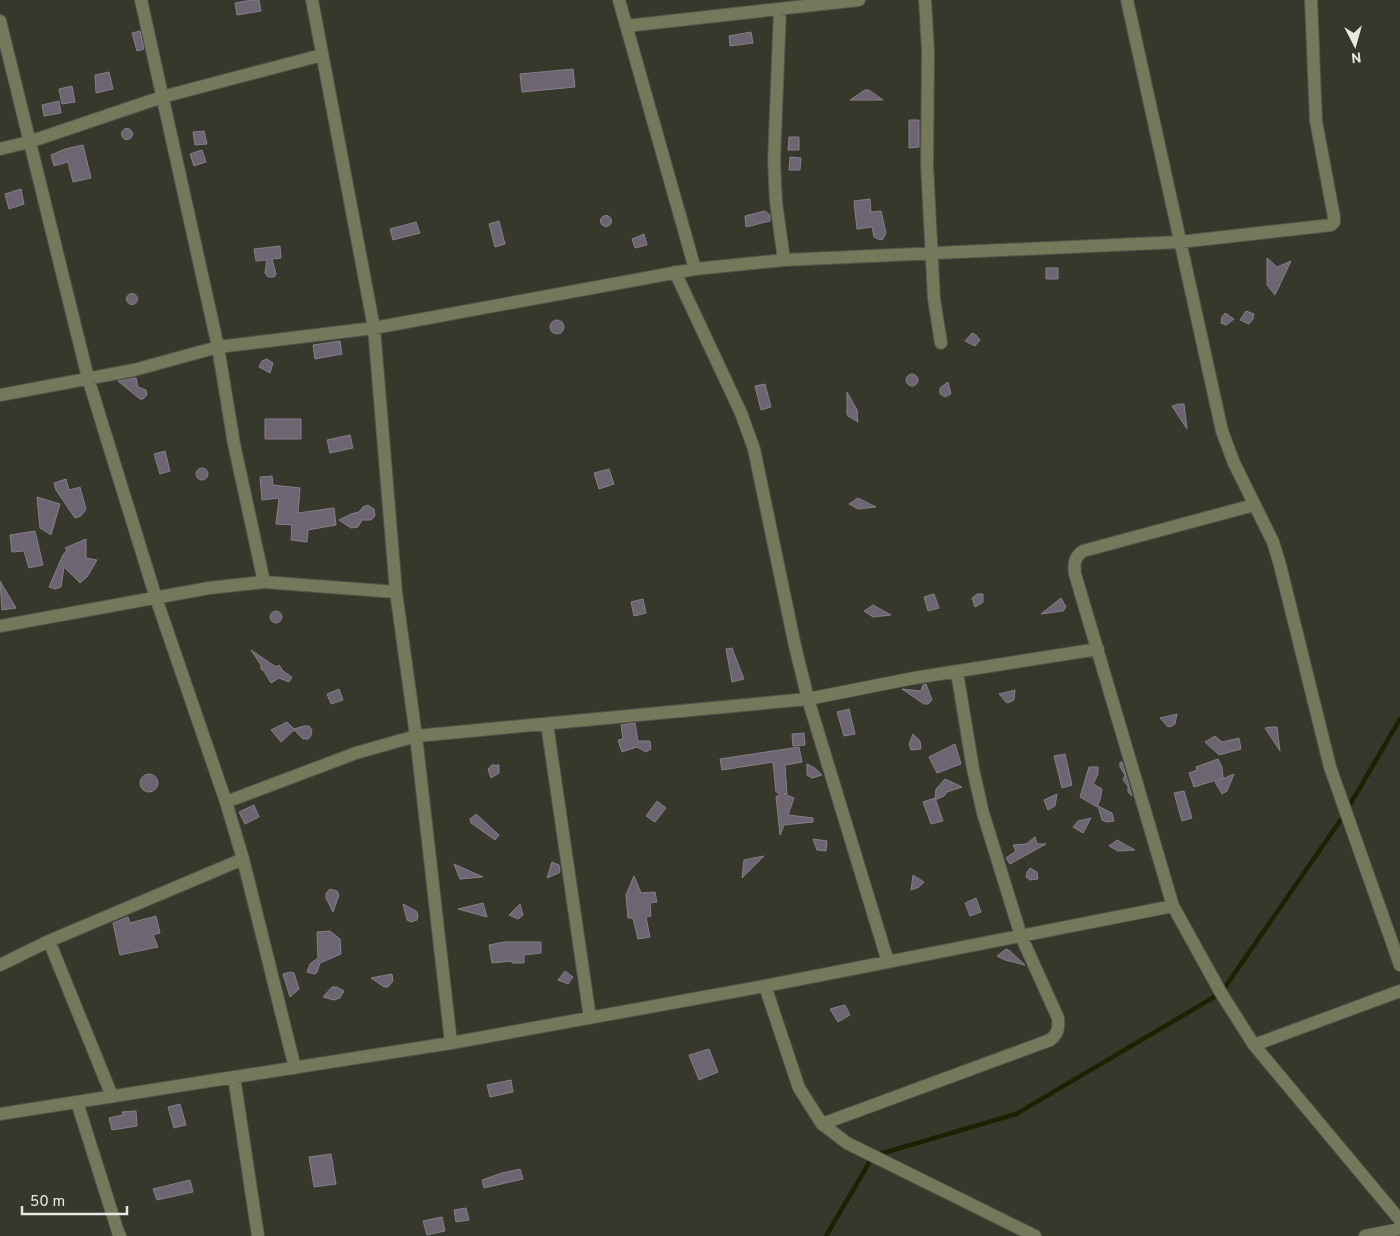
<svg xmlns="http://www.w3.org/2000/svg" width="1400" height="1236" font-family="Overpass,sans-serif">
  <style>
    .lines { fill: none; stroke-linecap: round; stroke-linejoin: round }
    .stream { stroke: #1d2100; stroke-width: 4.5 }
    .building { fill: #6d6571; stroke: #877e8a }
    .minor-casing { stroke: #525448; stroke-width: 14 }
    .minor { stroke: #74795c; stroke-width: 12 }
  </style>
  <rect width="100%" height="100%" fill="#36382b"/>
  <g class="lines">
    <path class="stream" d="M 1348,808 L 1400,719
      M 826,1236 L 873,1156 L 1016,1114 L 1221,993 L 1344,815"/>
  </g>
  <path class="building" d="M 252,0 L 259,0 L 261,11 L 237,15 L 235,3 Z
    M 140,31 L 144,49 L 137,51 L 132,33 Z
    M 751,32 L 753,43 L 730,46 L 729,36 Z
    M 573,69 L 575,87 L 522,92 L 520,74 Z
    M 109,72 L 113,89 L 96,93 L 95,75 Z
    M 72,86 L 75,102 L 62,104 L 59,89 Z
    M 865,90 L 869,90 L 883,100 L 850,100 Z
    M 59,101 L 61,113 L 44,116 L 42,105 Z
    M 909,120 L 919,120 L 919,147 L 909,148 Z
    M121.5 134a5.5 5.5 0 1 1 11 0a5.5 5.5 0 1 1-11 0Z
    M 204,131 L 207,144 L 195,145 L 193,132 Z
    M 789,137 L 799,137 L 799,150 L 788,150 Z
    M 83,145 L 91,178 L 73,182 L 68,162 L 54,166 L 51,155 L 65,149 Z
    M 202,150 L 206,162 L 194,166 L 190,154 Z
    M 790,157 L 801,158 L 800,170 L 789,170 Z
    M 21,189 L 24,204 L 9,209 L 5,194 Z
    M 870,199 L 871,212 L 881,211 L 886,233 L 883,239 L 880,240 L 874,237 L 872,227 L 857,229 L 854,201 Z
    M 765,211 L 770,215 L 770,221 L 746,227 L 745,216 Z
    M600.5 221a5.5 5.5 0 1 1 11 0a5.5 5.5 0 1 1-11 0Z
    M 499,221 L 505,244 L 495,247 L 489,224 Z
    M 416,222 L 420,233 L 393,240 L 390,229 Z
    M 644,234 L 647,245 L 635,248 L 632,239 Z
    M 280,246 L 281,258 L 272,259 L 276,274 L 274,277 L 268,277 L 265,273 L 267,260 L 256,261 L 254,249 Z
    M 1267,258 L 1277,267 L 1291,261 L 1275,295 L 1267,285 Z
    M 1046,268 L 1058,268 L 1058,279 L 1046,279 Z
    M126.5 299a5.5 5.5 0 1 1 11 0a5.5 5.5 0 1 1-11 0Z
    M 1246,311 L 1254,314 L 1253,319 L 1249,324 L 1240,320 Z
    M 1225,313 L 1234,319 L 1226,325 L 1221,323 L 1222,317 Z
    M550 327a7 7 0 1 1 14 0a7 7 0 1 1-14 0Z
    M 972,333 L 976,335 L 980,340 L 975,346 L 965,341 Z
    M 340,341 L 342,354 L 315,359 L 313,345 Z
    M 267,359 L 273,363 L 270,373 L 259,367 L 262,361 Z
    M906 380a6 6 0 1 1 12 0a6 6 0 1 1-12 0Z
    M 136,378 L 138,387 L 146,390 L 147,395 L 143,399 L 140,399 L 118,381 Z
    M 948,382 L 951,394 L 945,397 L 940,394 L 940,388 Z
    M 765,384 L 771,407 L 761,410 L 755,386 Z
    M 847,392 L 857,410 L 858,422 L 848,416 L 847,413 Z
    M 1179,404 L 1184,404 L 1187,429 L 1172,406 Z
    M 265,419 L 301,419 L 301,439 L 265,439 Z
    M 350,435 L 353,448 L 330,453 L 327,440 Z
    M 165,451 L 170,471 L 160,474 L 154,454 Z
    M196 474a6 6 0 1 1 12 0a6 6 0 1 1-12 0Z
    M 609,469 L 614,484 L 599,489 L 594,473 Z
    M 272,476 L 273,485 L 300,488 L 298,513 L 334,508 L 336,525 L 308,530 L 307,542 L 291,540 L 292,525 L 276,524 L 279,498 L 262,500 L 260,477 Z
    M 66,479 L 69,490 L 80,487 L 86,509 L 81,516 L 75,518 L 56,490 L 54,483 Z
    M 37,497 L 60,504 L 51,535 L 40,528 Z
    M 858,498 L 876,507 L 858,509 L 849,504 Z
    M 368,505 L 374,509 L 375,516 L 371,520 L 362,520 L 358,527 L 351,528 L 339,520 L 351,514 L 359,512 L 363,507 Z
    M 35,531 L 43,565 L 29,568 L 24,551 L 12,552 L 10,535 Z
    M 86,539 L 86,558 L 97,560 L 87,577 L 80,583 L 64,567 L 61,587 L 55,589 L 49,587 L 63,555 L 67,550 L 65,548 Z
    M 0,581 L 16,608 L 2,610 Z
    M 934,594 L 939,608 L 928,611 L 924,597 Z
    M 977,594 L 983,594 L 983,602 L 975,607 L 972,598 Z
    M 1061,598 L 1066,607 L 1063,611 L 1041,614 Z
    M 643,599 L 646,613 L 634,616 L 631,602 Z
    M 873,605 L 891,615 L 873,617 L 864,611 Z
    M270 617a6 6 0 1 1 12 0a6 6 0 1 1-12 0Z
    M 732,648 L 744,679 L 732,682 L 726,649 Z
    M 251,650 L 276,667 L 279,665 L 283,671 L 292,677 L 289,682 L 279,678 L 271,683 L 264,671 L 261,669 L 261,665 Z
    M 926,684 L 932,700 L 928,704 L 924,704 L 902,689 L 921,691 L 923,685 Z
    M 339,689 L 343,700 L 331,704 L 327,694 Z
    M 1015,690 L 1014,700 L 1010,702 L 1007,703 L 999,694 Z
    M 849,709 L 855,734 L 844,736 L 837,712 Z
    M 1177,714 L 1175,724 L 1172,726 L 1168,727 L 1160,718 Z
    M 287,722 L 294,729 L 304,726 L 309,726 L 312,730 L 311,736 L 308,739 L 303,739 L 294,730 L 281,742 L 271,730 Z
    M 635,723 L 638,741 L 650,741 L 651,749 L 646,752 L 637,747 L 622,752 L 618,740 L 623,739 L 621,725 Z
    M 1272,727 L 1277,727 L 1280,751 L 1265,728 Z
    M 804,733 L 805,745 L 793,746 L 792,734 Z
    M 913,734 L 920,741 L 921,749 L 911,750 L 909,744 Z
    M 1215,736 L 1222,742 L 1239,738 L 1241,749 L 1219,755 L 1205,742 Z
    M 955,744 L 961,764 L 937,773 L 929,757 Z
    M 799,747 L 802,762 L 785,765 L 787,794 L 784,794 L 794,798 L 788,815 L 813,818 L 813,822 L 784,825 L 780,835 L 776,796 L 779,796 L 779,793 L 776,792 L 773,762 L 722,770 L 720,759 Z
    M 1065,754 L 1072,785 L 1062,788 L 1054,756 Z
    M 1218,759 L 1222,767 L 1223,778 L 1194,787 L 1189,773 L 1197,770 L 1196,767 Z
    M 1120,762 L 1122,762 L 1132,796 L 1128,792 L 1128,786 L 1123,780 L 1125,775 L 1120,767 Z
    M 807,764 L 815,768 L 822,775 L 812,778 L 807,775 Z
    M 492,765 L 499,765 L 499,773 L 491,778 L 488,769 Z
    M 1089,767 L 1098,767 L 1098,774 L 1093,784 L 1102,789 L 1100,800 L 1097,807 L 1080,797 Z
    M 1234,774 L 1227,791 L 1222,794 L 1215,782 Z
    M140 783a9 9 0 1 1 18 0a9 9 0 1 1-18 0Z
    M 945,779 L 962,787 L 947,792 L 944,796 L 935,800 L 936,789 Z
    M 1184,791 L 1192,818 L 1182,821 L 1174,793 Z
    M 1057,794 L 1055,806 L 1048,810 L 1044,800 Z
    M 935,798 L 943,821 L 931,824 L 923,802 Z
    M 657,801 L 666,808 L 655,822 L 646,816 Z
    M 254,805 L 259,817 L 245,824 L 239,812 Z
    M 1098,806 L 1112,813 L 1114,821 L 1107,822 L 1102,820 Z
    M 476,814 L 499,835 L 495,840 L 471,823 L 470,819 Z
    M 1091,818 L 1083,833 L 1073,827 L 1078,821 Z
    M 1035,837 L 1037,844 L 1046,844 L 1010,864 L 1006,858 L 1016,851 L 1013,845 L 1026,844 Z
    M 813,839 L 827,841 L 826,851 L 817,850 Z
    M 1117,840 L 1135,850 L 1118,851 L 1109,846 Z
    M 764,856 L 742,878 L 744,860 Z
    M 552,862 L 559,865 L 560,871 L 559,873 L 547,878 Z
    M 454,864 L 483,877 L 460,879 Z
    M 1030,868 L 1037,872 L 1038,879 L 1030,880 L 1026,877 L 1027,872 Z
    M 913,875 L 924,882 L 919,887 L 911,890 Z
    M 634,876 L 641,893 L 655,892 L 657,902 L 650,903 L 651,916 L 646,917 L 650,937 L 638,939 L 633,918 L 628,918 L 626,895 Z
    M 330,889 L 337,891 L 339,895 L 333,912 L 326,898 L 326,893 Z
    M 976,898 L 981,912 L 970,916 L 965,903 Z
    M 483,903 L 487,917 L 458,909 Z
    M 403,904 L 416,911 L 418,914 L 417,920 L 411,922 L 407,920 Z
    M 520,904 L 523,915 L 518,919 L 509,915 Z
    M 156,916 L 160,933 L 153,935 L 158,947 L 120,955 L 113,923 L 128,917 L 130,923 Z
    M 330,931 L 340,939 L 341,954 L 320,963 L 317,972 L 315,974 L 307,972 L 310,964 L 318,958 L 317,932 Z
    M 504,942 L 541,942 L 541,953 L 524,955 L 524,963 L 512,963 L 512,961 L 492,963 L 489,945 Z
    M 1006,949 L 1010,951 L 1025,965 L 1005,960 L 997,956 Z
    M 565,971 L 573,977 L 568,984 L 558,980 Z
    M 290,972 L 294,973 L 299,989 L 290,997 L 283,974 Z
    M 392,974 L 393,981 L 388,987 L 384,987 L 371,978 Z
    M 332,987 L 337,987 L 344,991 L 340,998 L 334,1000 L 323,997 Z
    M 845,1005 L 850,1015 L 838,1022 L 830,1009 Z
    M 709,1049 L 718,1072 L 699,1080 L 689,1055 Z
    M 511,1080 L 513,1092 L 490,1097 L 487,1085 Z
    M 180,1104 L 186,1125 L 174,1128 L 168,1107 Z
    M 136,1111 L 137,1126 L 112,1130 L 109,1118 L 123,1115 L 122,1112 Z
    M 331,1154 L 336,1184 L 314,1187 L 309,1157 Z
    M 520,1169 L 523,1179 L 484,1188 L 482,1180 L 502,1173 Z
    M 190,1180 L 193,1192 L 157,1200 L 153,1189 Z
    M 466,1208 L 469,1220 L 456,1222 L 454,1210 Z
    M 442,1217 L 445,1231 L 427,1235 L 423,1221 Z"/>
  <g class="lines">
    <g class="minor-casing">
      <path id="minor" d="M 141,0 L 218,347 L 234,444 L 264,582
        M 312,0 L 374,328 L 396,592 L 416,736 L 451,1043
        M 619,0 L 695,269
        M 925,0 L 928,51 L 927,165 L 934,299 L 941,343
        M 1127,0 L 1222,431 L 1234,463 L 1273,542 L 1280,565 L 1330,767 L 1400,965
        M 780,9 L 774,161 L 776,202 L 784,260
        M 0,21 L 88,378 L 156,598 L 226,802 L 243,859 L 295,1068
        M 626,26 L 859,0
        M 0,149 L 29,142 L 162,97 L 322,55
        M 675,272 L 741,413 L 754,449 L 795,646 L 808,699 L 888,962
        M 0,395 L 134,370 L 218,347 L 374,328 L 695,269 L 784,260 L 1180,242 L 1331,225 L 1334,222 L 1334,217 L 1316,121 L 1311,0
        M 1254,505 L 1083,551 C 1074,557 1074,564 1075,574 L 1173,906 L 1221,993 L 1254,1045 L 1400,1220
        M 0,626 L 209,588 L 264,582 L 396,592
        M 547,724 L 590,1018
        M 226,802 L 356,753 L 416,736 L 808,699 L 914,678 L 1098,649
        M 49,941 L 112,1096
        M 0,965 L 49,941 L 243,859
        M 765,986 L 799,1088 L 822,1124 L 847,1143 L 1035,1236
        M 1254,1045 L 1400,991
        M 234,1077 L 258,1236
        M 77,1102 L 118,1232 L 120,1236
        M 0,1114 L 451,1043 L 765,986 L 1173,906
        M 822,1124 L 1050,1040 C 1058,1034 1059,1028 1058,1018 L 1021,936 L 983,813 L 973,769 L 957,672
        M 1365,1236 L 1400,1229"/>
    </g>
    <use href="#minor" class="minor"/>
  </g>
  <g transform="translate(1355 45) rotate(174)" stroke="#36382b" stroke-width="4" paint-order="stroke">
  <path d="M0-4L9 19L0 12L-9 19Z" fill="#e7e8e1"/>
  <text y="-8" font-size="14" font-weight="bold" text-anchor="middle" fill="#e7e8e1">N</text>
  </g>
  <path d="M22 1206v8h105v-8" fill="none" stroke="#e7e8e1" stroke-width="2.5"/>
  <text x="30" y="1206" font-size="15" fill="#e7e8e1" stroke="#36382b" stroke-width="4" paint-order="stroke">50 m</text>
</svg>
